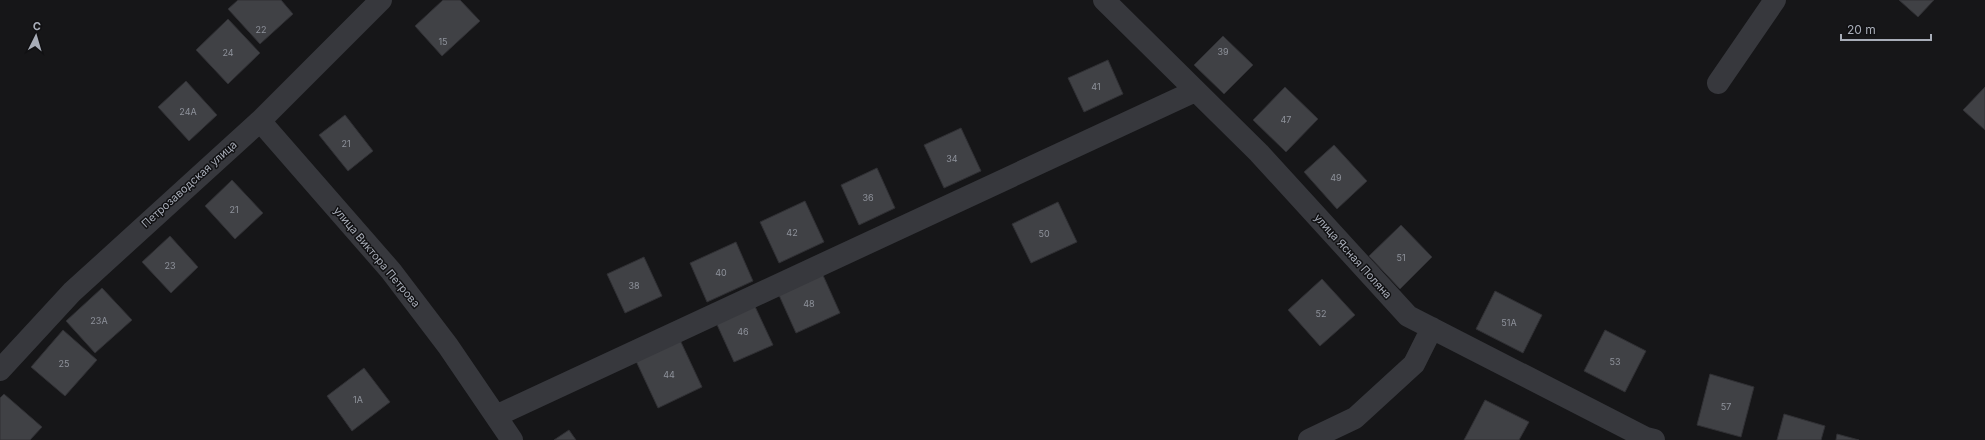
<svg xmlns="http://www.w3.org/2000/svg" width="1985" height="440" font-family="Inter,sans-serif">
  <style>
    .building { fill: #404145; stroke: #303034 }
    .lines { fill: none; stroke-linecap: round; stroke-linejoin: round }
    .minor { stroke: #37383d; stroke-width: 22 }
    .labels { text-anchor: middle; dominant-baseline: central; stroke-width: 3; stroke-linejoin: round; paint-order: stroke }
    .number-label { font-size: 9px; fill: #8e929b }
    .street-label { font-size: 11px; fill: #a8adb8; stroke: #111113 }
  </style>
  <rect width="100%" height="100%" fill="#161618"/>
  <path class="building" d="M 238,0 L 281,0 L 293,14 L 260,44 L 228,9 Z
    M 443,0 L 460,0 L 480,21 L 442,56 L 415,26 Z
    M 1899,0 L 1934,0 L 1918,17 Z
    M 228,19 L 260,53 L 228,84 L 196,50 Z
    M 1223,36 L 1253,65 L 1224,94 L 1194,65 Z
    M 1108,60 L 1123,94 L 1084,112 L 1068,78 Z
    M 186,81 L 217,115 L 189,141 L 158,107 Z
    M 1285,87 L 1318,119 L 1286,152 L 1253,120 Z
    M 1985,87 L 1985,130 L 1963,110 Z
    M 345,115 L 373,151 L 348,171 L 319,135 Z
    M 961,128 L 981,171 L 944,188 L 924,145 Z
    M 1334,145 L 1367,181 L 1337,209 L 1304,172 Z
    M 877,168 L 895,208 L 859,225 L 841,185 Z
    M 232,180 L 263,213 L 235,239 L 205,206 Z
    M 805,201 L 824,242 L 779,263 L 760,222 Z
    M 1058,202 L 1077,242 L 1031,263 L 1012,224 Z
    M 1401,225 L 1432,257 L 1400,289 L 1369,256 Z
    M 170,236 L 198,267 L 171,293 L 142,262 Z
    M 736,242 L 753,281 L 707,302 L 690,263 Z
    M 644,257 L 662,296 L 625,313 L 607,274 Z
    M 822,273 L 840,313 L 796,333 L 778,293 Z
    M 1322,279 L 1355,315 L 1320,346 L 1288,310 Z
    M 102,288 L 132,320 L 95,353 L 66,321 Z
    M 1495,291 L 1542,315 L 1523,353 L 1476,329 Z
    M 752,300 L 773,345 L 734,362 L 714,318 Z
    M 63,330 L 97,360 L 65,396 L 31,367 Z
    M 1605,330 L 1646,351 L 1625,392 L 1584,371 Z
    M 680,340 L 702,387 L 658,408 L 636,361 Z
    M 364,368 L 390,402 L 352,431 L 327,396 Z
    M 1710,374 L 1754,387 L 1741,437 L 1697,425 Z
    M 4,394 L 42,427 L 30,440 L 0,440 L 0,398 Z
    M 1485,400 L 1529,422 L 1519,440 L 1464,440 Z
    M 1784,414 L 1825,426 L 1821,440 L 1777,440 Z
    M 569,430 L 576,440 L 554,440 Z
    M 1837,434 L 1859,440 L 1836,440 Z"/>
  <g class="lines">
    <path class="minor" d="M 1104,0 L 1259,153 L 1408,316 L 1646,438 L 1654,440
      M 1718,83 L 1775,0
      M 260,121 L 391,271 L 448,346 L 512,440
      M 0,370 L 72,292 L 260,121 L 381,0
      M 496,416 L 1195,91
      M 1309,440 L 1355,418 L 1414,364 L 1432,328"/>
  </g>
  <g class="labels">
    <g class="number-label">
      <text x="261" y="29">22</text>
      <text x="443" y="41">15</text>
      <text x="1223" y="51">39</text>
      <text x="228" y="52">24</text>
      <text x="1096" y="86">41</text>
      <text x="188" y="111">24А</text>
      <text x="1286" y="119">47</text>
      <text x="346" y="143">21</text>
      <text x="952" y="158">34</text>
      <text x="1336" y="177">49</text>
      <text x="868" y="197">36</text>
      <text x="234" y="209">21</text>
      <text x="792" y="232">42</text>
      <text x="1044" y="233">50</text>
      <text x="1401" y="257">51</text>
      <text x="170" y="265">23</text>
      <text x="721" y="272">40</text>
      <text x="634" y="285">38</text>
      <text x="809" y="303">48</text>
      <text x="1321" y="313">52</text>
      <text x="99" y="320">23А</text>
      <text x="1509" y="322">51А</text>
      <text x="743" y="331">46</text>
      <text x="1615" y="361">53</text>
      <text x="64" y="363">25</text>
      <text x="669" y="374">44</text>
      <text x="358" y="399">1А</text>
      <text x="1726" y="406">57</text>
    </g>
    <g class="street-label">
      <text transform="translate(189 184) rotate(-42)">Петрозаводская улица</text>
      <text transform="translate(1353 256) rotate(48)">улица Ясная Поляна</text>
      <text transform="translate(377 257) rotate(50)">улица Виктора Петрова</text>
    </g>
  </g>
  <g transform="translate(36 36) rotate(5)" stroke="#111113" stroke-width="3" paint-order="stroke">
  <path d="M0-3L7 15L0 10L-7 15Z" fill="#a8adb8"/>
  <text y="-6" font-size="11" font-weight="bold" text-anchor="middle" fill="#a8adb8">С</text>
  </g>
  <path d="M1841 34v6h90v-6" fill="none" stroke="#a8adb8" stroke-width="2"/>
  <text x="1847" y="34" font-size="12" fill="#a8adb8" stroke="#111113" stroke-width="3" paint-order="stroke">20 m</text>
</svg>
